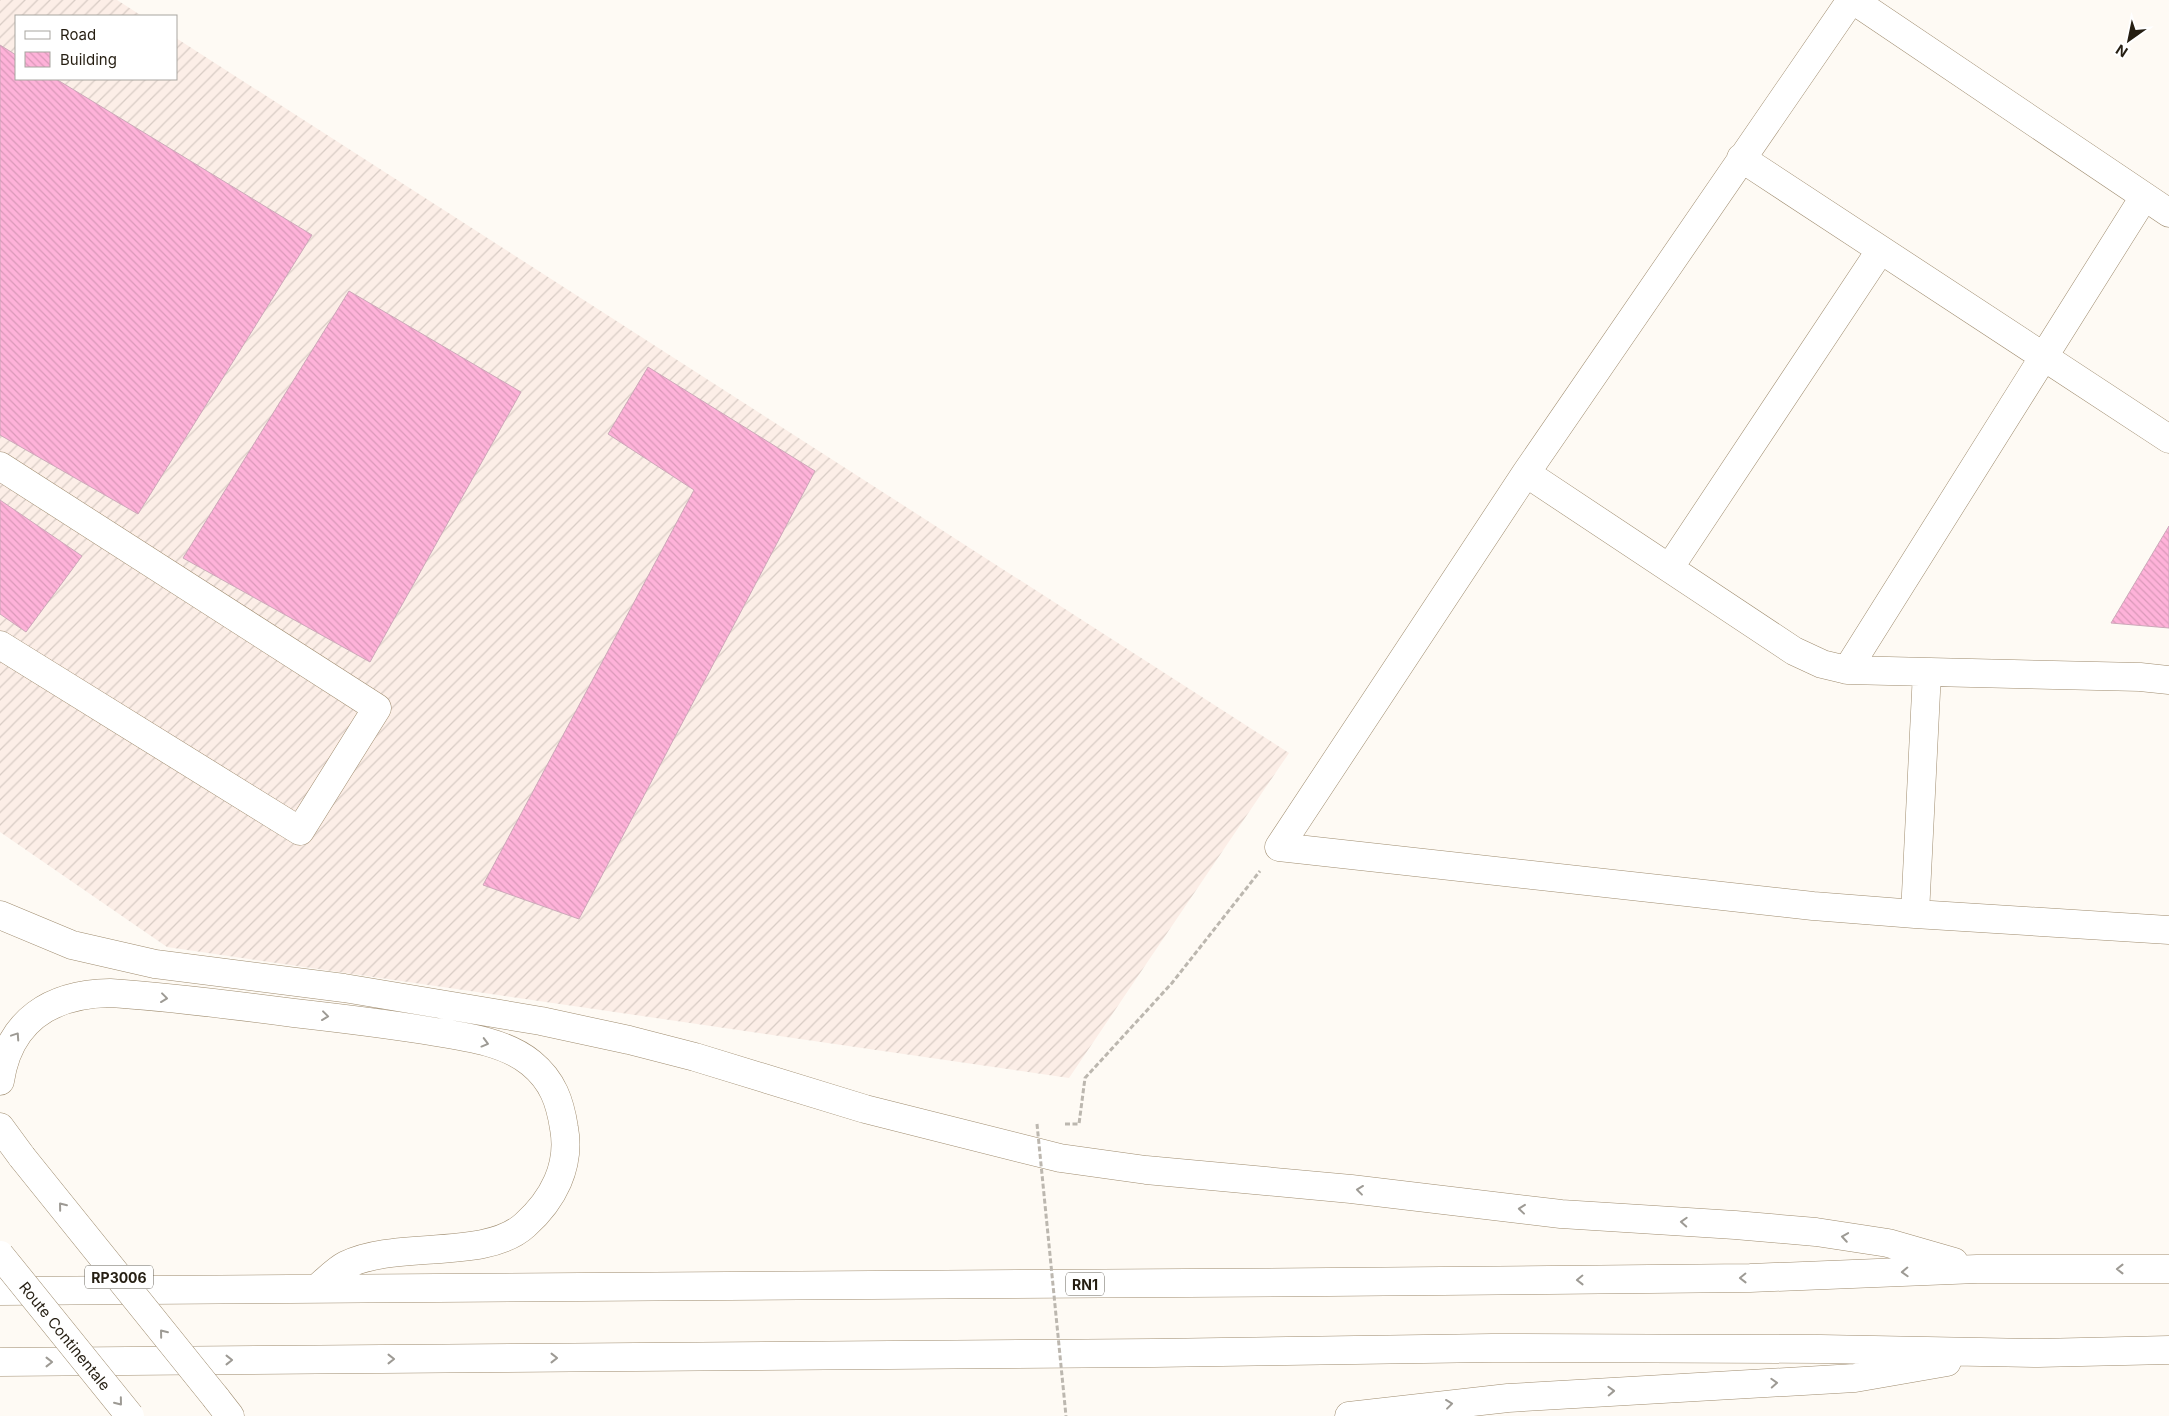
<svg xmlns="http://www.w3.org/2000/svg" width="2169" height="1416" font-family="Inter,sans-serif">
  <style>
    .industrial { fill: url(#industrial-furrows) }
    .building { fill: url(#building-back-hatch); stroke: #cca8b9 }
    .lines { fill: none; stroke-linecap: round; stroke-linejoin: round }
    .minor-casing { stroke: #9f8c6f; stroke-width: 29 }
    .major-casing { stroke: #9f8c6f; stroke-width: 29 }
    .highway-casing { stroke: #9f8c6f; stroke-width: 29 }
    .path { stroke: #bcb7af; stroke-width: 3; stroke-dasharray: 5 2.5; stroke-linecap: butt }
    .minor { stroke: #fff; stroke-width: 28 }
    .major { stroke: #fff; stroke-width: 28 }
    .highway { stroke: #fff; stroke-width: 28 }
    .major-bridge-casing { stroke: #9f8c6f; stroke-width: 29; stroke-linecap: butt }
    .path-bridge { stroke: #bcb7af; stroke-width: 3; stroke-dasharray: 5 2.5; stroke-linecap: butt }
    .major-bridge { stroke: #fff; stroke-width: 28 }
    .oneway { stroke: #9d9a94 }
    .labels { text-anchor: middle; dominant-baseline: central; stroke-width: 4; stroke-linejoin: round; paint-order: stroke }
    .shield { fill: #fff; stroke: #666259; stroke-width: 1 }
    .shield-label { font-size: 14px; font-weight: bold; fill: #251e12 }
    .street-label { font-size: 15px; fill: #251e12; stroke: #fff }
  </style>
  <defs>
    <pattern id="industrial-furrows" width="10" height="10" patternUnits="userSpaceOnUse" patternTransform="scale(1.25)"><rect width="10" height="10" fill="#fceee7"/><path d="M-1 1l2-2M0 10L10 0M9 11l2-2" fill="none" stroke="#d8ccc5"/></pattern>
    <pattern id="building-back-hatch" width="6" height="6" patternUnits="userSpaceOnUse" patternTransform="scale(1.25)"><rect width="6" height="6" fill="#feb2d9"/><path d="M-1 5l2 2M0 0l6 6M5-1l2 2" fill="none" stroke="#da99b9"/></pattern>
  </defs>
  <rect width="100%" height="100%" fill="#fefaf4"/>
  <path class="industrial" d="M 0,0 L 117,0 L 142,16 L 16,16 L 16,79 L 176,79 L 176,38 L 1289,753 L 1069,1078 L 167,947 L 0,832 Z"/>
  <path class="building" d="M 0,45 L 16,55 L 16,79 L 56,79 L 312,235 L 138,514 L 0,435 Z
    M 349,291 L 521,392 L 370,662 L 183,558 Z
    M 648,367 L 815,471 L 579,919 L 483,885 L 694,490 L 608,434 Z
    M 0,500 L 82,556 L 26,632 L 0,614 Z
    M 2169,526 L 2169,628 L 2111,623 Z"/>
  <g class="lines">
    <g class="minor-casing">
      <path id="minor" d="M 1851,0 L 1526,473 L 1279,847 L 1813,906 L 1915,914 L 2169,930
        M 1853,0 L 2169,213
        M 1741,158 L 2169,439
        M 0,466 L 377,708 L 300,831 L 0,645
        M 1526,473 L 1794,651 L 1822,664 L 1847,670 L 2140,677 L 2169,680
        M 1670,567 L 1880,251
        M 1847,670 L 2144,197
        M 1915,914 L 1927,672"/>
    </g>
    <g class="major-casing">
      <path id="major" d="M 0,1127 L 22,1157
        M 216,1398 L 230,1416"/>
    </g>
    <g class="highway-casing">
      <path id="highway" d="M 0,915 L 72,945 L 155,964 L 344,988 L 541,1021 L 629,1040 L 695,1057 L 865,1109 L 1060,1158 L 1146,1170 L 1351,1189 L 1561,1214 L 1735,1225 L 1816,1232 L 1888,1243 L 1954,1262
        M 0,1081 C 9,1020 51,994 110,993 C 172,997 233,1005 294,1013 C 338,1018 381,1023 424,1030 C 459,1036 503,1040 531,1063 C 553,1081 560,1102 564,1128 C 571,1166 553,1200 525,1225 C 486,1261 395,1240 346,1265 C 336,1270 326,1281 317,1288
        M 0,1291 L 1329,1282 L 1750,1278 L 1977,1269 L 2169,1269
        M 0,1362 L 1154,1353 L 1492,1348 L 1821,1349 L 2038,1353 L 2169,1350
        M 1349,1416 L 1508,1398 L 1855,1378 L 1947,1362"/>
    </g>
    <path class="path" d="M 1065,1124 L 1079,1124 L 1085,1078 L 1172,983 L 1260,871"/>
    <use href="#minor" class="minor"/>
    <use href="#major" class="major"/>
    <use href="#highway" class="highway"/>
    <g class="major-bridge-casing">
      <path id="major-bridge" d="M 22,1157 L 216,1398
        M 0,1255 L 130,1416"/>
    </g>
    <path class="path-bridge" d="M 1037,1124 L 1066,1416"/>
    <use href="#major-bridge" class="major-bridge"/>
  </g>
  <defs><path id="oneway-chevron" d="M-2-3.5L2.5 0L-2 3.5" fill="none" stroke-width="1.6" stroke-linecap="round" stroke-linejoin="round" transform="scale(1.25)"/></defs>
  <g class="oneway">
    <use href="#oneway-chevron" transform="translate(164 998) rotate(7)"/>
    <use href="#oneway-chevron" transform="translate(325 1016) rotate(7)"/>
    <use href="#oneway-chevron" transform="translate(16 1036) rotate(-56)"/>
    <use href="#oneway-chevron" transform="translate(485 1043) rotate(15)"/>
    <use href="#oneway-chevron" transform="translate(1360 1190) rotate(-173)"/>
    <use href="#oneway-chevron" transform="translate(62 1206) rotate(-129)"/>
    <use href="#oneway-chevron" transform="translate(1522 1209) rotate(-174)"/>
    <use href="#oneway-chevron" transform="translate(1684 1222) rotate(-177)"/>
    <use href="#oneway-chevron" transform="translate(1845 1237) rotate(-171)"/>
    <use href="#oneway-chevron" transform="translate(2120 1269) rotate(-180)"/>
    <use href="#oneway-chevron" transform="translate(1905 1272) rotate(178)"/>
    <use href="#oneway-chevron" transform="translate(1743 1278) rotate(179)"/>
    <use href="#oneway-chevron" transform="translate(1580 1280) rotate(179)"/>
    <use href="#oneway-chevron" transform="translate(163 1333) rotate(-129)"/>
    <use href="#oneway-chevron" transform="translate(554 1358)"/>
    <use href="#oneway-chevron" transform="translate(391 1359)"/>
    <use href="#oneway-chevron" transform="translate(229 1360)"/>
    <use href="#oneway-chevron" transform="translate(49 1362)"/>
    <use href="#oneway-chevron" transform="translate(1774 1383) rotate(-3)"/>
    <use href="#oneway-chevron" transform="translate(1611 1391) rotate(-2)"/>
    <use href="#oneway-chevron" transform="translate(119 1402) rotate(51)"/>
    <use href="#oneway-chevron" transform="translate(1449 1404) rotate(-7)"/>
  </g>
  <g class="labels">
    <g class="shield">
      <rect x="85" y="1265.5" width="68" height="23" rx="4"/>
      <rect x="1066" y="1272.5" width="38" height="23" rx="4"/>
    </g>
    <g class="shield-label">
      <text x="119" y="1277">RP3006</text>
      <text x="1085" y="1284">RN1</text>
    </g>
    <g class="street-label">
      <text transform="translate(65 1336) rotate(51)">Route Continentale</text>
    </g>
  </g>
  <rect x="15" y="15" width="162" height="65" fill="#ffffff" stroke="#a8a5a0"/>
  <rect x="25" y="31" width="25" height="8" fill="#ffffff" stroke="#a8a5a0"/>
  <text x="60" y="40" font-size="15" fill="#251e12">Road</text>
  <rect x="25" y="52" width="25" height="15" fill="url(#building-back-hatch)" stroke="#a8a5a0"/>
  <text x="60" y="65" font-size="15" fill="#251e12">Building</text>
  <g transform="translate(2129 40) rotate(213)" stroke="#ffffff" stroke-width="4" paint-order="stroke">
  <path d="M0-4L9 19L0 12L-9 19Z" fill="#251e12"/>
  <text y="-8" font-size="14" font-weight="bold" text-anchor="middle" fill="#251e12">N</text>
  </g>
</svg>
